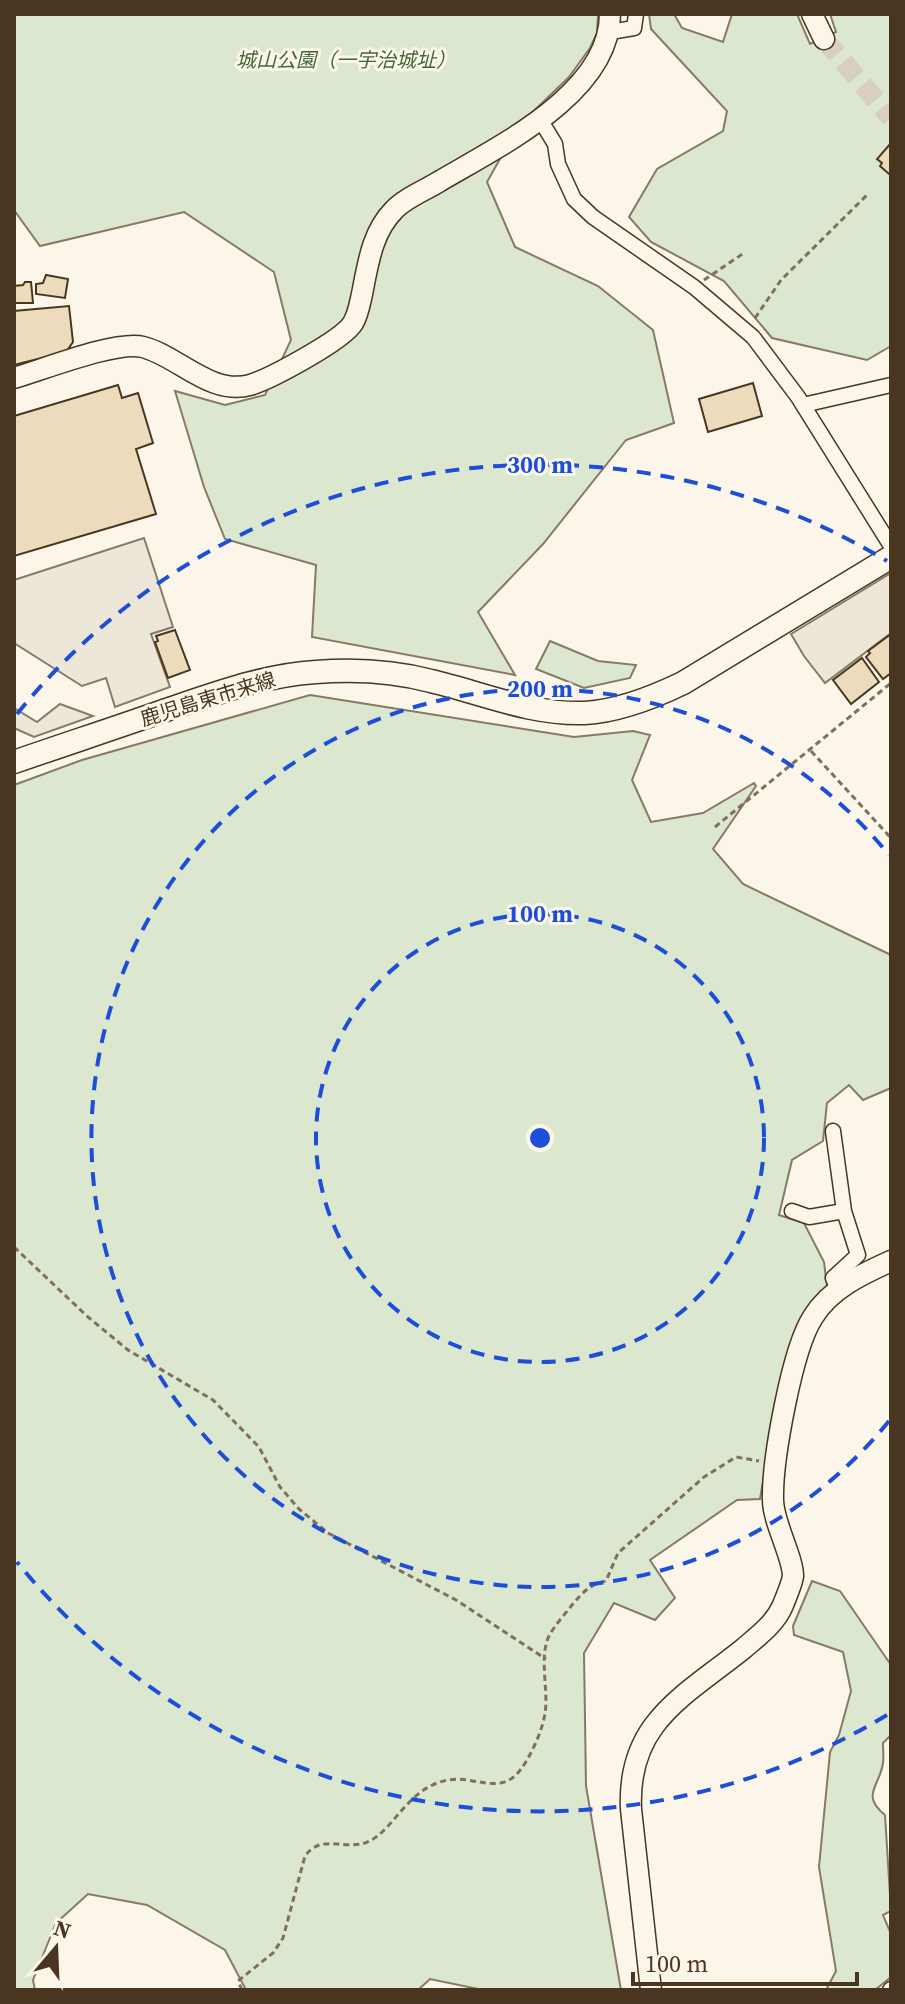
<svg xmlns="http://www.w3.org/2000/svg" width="905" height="2004" font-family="'Source Serif 4','Noto Sans JP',serif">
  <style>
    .green { fill: #dce7d0; stroke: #887966; stroke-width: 2 }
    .parking { fill: #ede7d9; stroke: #887966; stroke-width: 2 }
    .building { fill: #ecdcbc; stroke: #4a3520; stroke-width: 2 }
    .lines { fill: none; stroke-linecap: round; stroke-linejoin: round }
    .secondary-tunnel { stroke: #d8cfc1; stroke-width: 20; stroke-dasharray: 20 10; stroke-linecap: butt }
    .street-casing { stroke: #4a3520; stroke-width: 17 }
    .secondary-casing { stroke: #4a3520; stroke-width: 23 }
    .primary-casing { stroke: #4a3520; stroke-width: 25 }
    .path { stroke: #7f6f5c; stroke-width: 3; stroke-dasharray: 6 4; stroke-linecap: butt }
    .street { stroke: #fbf6e9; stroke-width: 14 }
    .secondary { stroke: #fbf6e9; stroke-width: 20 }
    .primary { stroke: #fbf6e9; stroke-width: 22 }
    .ring { fill: none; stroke: #1d4ed8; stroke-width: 4; stroke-dasharray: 14 10 }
    .labels { text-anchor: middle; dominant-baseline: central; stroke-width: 6; stroke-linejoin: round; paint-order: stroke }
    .park-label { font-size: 20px; font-style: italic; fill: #436837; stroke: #fbf6e9 }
    .street-label { font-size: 20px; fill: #4a3520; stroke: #fbf6e9 }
    .centre { fill: #1d4ed8; stroke: #fbf6e9; stroke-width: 4 }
    .ring-label { font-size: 24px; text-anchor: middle; font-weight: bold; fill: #1d4ed8; stroke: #fbf6e9; stroke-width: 6; stroke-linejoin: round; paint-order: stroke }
  </style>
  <rect width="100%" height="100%" fill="#fbf6e9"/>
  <path class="green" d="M 14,14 L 598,14 L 597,33 L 590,48 L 569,77 L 519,125 L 487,182 L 515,247 L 598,286 L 653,330 L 674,423 L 626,440 L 543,544 L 478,612 L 515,675 L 312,637 L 316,565 L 225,539 L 204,487 L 175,391 L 225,405 L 265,395 L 291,340 L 274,272 L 184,212 L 40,246 L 14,210 Z
    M 649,14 L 674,14 L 682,28 L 723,42 L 732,14 L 797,14 L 810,44 L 836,32 L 830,14 L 891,14 L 891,346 L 867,360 L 772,338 L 724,281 L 651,242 L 629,217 L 657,169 L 723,131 L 727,111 L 651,29 Z
    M 550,641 L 598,661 L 636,665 L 630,678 L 584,688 L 536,669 Z
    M 310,695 L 574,737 L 633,731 L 650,735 L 632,780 L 651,822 L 703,813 L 754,783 L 756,786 L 713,849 L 743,884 L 891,955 L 891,1088 L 863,1100 L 849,1085 L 827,1103 L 823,1141 L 792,1160 L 779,1215 L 804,1223 L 824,1262 L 827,1286 L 806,1312 L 793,1335 L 776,1407 L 760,1499 L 737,1500 L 650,1560 L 675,1598 L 655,1620 L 614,1603 L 584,1653 L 586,1786 L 621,1990 L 483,1990 L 430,1979 L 418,1990 L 246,1990 L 225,1950 L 147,1905 L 88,1894 L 56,1923 L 33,1980 L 35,1990 L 14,1990 L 14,785 L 82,760 Z
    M 812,1581 L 840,1591 L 891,1665 L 891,1735 L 883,1743 C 883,1749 884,1757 883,1763 C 880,1786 860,1795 885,1815 L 891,1911 L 883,1915 L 891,1934 L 891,1977 L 875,1990 L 826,1990 L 836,1971 L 819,1867 L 830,1752 L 839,1735 L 851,1691 L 843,1652 L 794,1635 L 793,1626 Z"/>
  <path class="parking" d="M 144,538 L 173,627 L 151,634 L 170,687 L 115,707 L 106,678 L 82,686 L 14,643 L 14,580 Z
    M 891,573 L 891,633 L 825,683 L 804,656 L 791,634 Z
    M 60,704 L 93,716 L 34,737 L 14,728 L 14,708 L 37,722 Z"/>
  <path class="building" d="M 891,143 L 891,172 L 889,174 L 880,166 L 882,163 L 877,159 Z
    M 46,275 L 68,279 L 65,298 L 36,294 L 36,284 L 43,283 Z
    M 25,282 L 31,282 L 33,303 L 14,303 L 14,286 L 23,285 Z
    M 69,306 L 73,342 L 66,352 L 14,365 L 14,311 Z
    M 753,383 L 762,416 L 708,432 L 699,399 Z
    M 118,385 L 122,398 L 138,393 L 153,443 L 136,449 L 156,514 L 14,556 L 14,416 Z
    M 175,630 L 190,670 L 168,678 L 155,642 L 158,641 L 156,636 Z
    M 891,634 L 891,673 L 883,679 L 866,657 L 870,653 L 868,651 Z
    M 862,658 L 879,682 L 851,704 L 833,680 Z"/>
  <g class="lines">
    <path class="secondary-tunnel" d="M 824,39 L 891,118"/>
    <g class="street-casing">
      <path id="street" d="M 610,32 L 634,28 L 636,14
        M 541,121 L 555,144 L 558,164 L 574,199 L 593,217 L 694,287 L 753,337 L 798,397 L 891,546
        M 803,405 L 891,385
        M 833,1131 L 844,1211 L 858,1255 L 833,1278 L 838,1290
        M 792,1211 L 809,1217 L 844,1211
        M 890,1990 L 891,1989"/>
    </g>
    <g class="secondary-casing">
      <path id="secondary" d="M 812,14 L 824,39
        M 14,378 C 42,370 117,340 143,347 C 178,356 211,396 250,385 C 270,379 343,340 353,323 C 358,315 360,303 362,294 C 368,264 372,232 394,210 C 405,198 426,190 440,181 C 499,146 610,93 610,14
        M 651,1990 L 631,1809 C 627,1723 683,1697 743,1649 C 758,1636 775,1624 783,1605 C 786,1597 792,1584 793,1576 C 793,1557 773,1522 773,1500 C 772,1461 792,1349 813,1317 C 830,1289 862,1274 891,1261"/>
    </g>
    <g class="primary-casing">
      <path id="primary" d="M 14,762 C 66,744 118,727 169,709 C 217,693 265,675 316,672 C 355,669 393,671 431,681 C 482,693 531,715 585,713 C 619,711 652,698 683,683 L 891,557"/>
    </g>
    <path class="path" d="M 704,280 L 744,253
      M 755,318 L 781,280 L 869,193
      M 811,751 L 891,838
      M 715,827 L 891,683
      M 14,1247 L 88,1317 L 128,1350 L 213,1400 L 259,1447 L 280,1487 L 299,1509 L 328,1533 L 456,1600 L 546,1659
      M 242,1990 L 238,1981 L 273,1953 L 283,1938 L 305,1856 C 320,1835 341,1848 361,1844 C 393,1837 404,1788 448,1780 C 475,1775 501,1797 521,1769 C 531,1756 543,1729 545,1713 C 549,1689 538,1656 550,1634 C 556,1624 565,1614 572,1605 C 583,1592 589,1585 606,1581 L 618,1553 L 704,1477 L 736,1457 L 759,1461"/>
    <use href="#street" class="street"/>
    <use href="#secondary" class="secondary"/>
    <use href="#primary" class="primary"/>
  </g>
  <g class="ring">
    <circle cx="540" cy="1138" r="224"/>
    <path d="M889 1421A449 449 0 1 1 889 855"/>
    <path d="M887 1715A673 673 0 0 1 17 1562M17 714A673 673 0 0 1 887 561"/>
  </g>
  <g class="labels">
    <g class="park-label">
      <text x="346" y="60">城山公園（一宇治城址）</text>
    </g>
    <g class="street-label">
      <text transform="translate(208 699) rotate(-17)">鹿児島東市来線</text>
    </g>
  </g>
  <circle cx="540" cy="1138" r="12" class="centre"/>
  <g class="ring-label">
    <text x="540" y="473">300 m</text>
    <text x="540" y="697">200 m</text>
    <text x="540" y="922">100 m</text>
  </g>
  <rect width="905" height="2004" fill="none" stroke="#4a3520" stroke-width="32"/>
  <g transform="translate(56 1948) rotate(19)" stroke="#fbf6e9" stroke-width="6" paint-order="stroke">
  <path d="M0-6L14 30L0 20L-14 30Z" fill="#4a3520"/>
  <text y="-12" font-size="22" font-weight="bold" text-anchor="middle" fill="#4a3520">N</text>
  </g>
  <path d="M633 1972v12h224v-12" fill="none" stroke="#4a3520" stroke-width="4"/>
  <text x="645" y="1972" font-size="24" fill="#4a3520" stroke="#fbf6e9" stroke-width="6" paint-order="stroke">100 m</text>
</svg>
